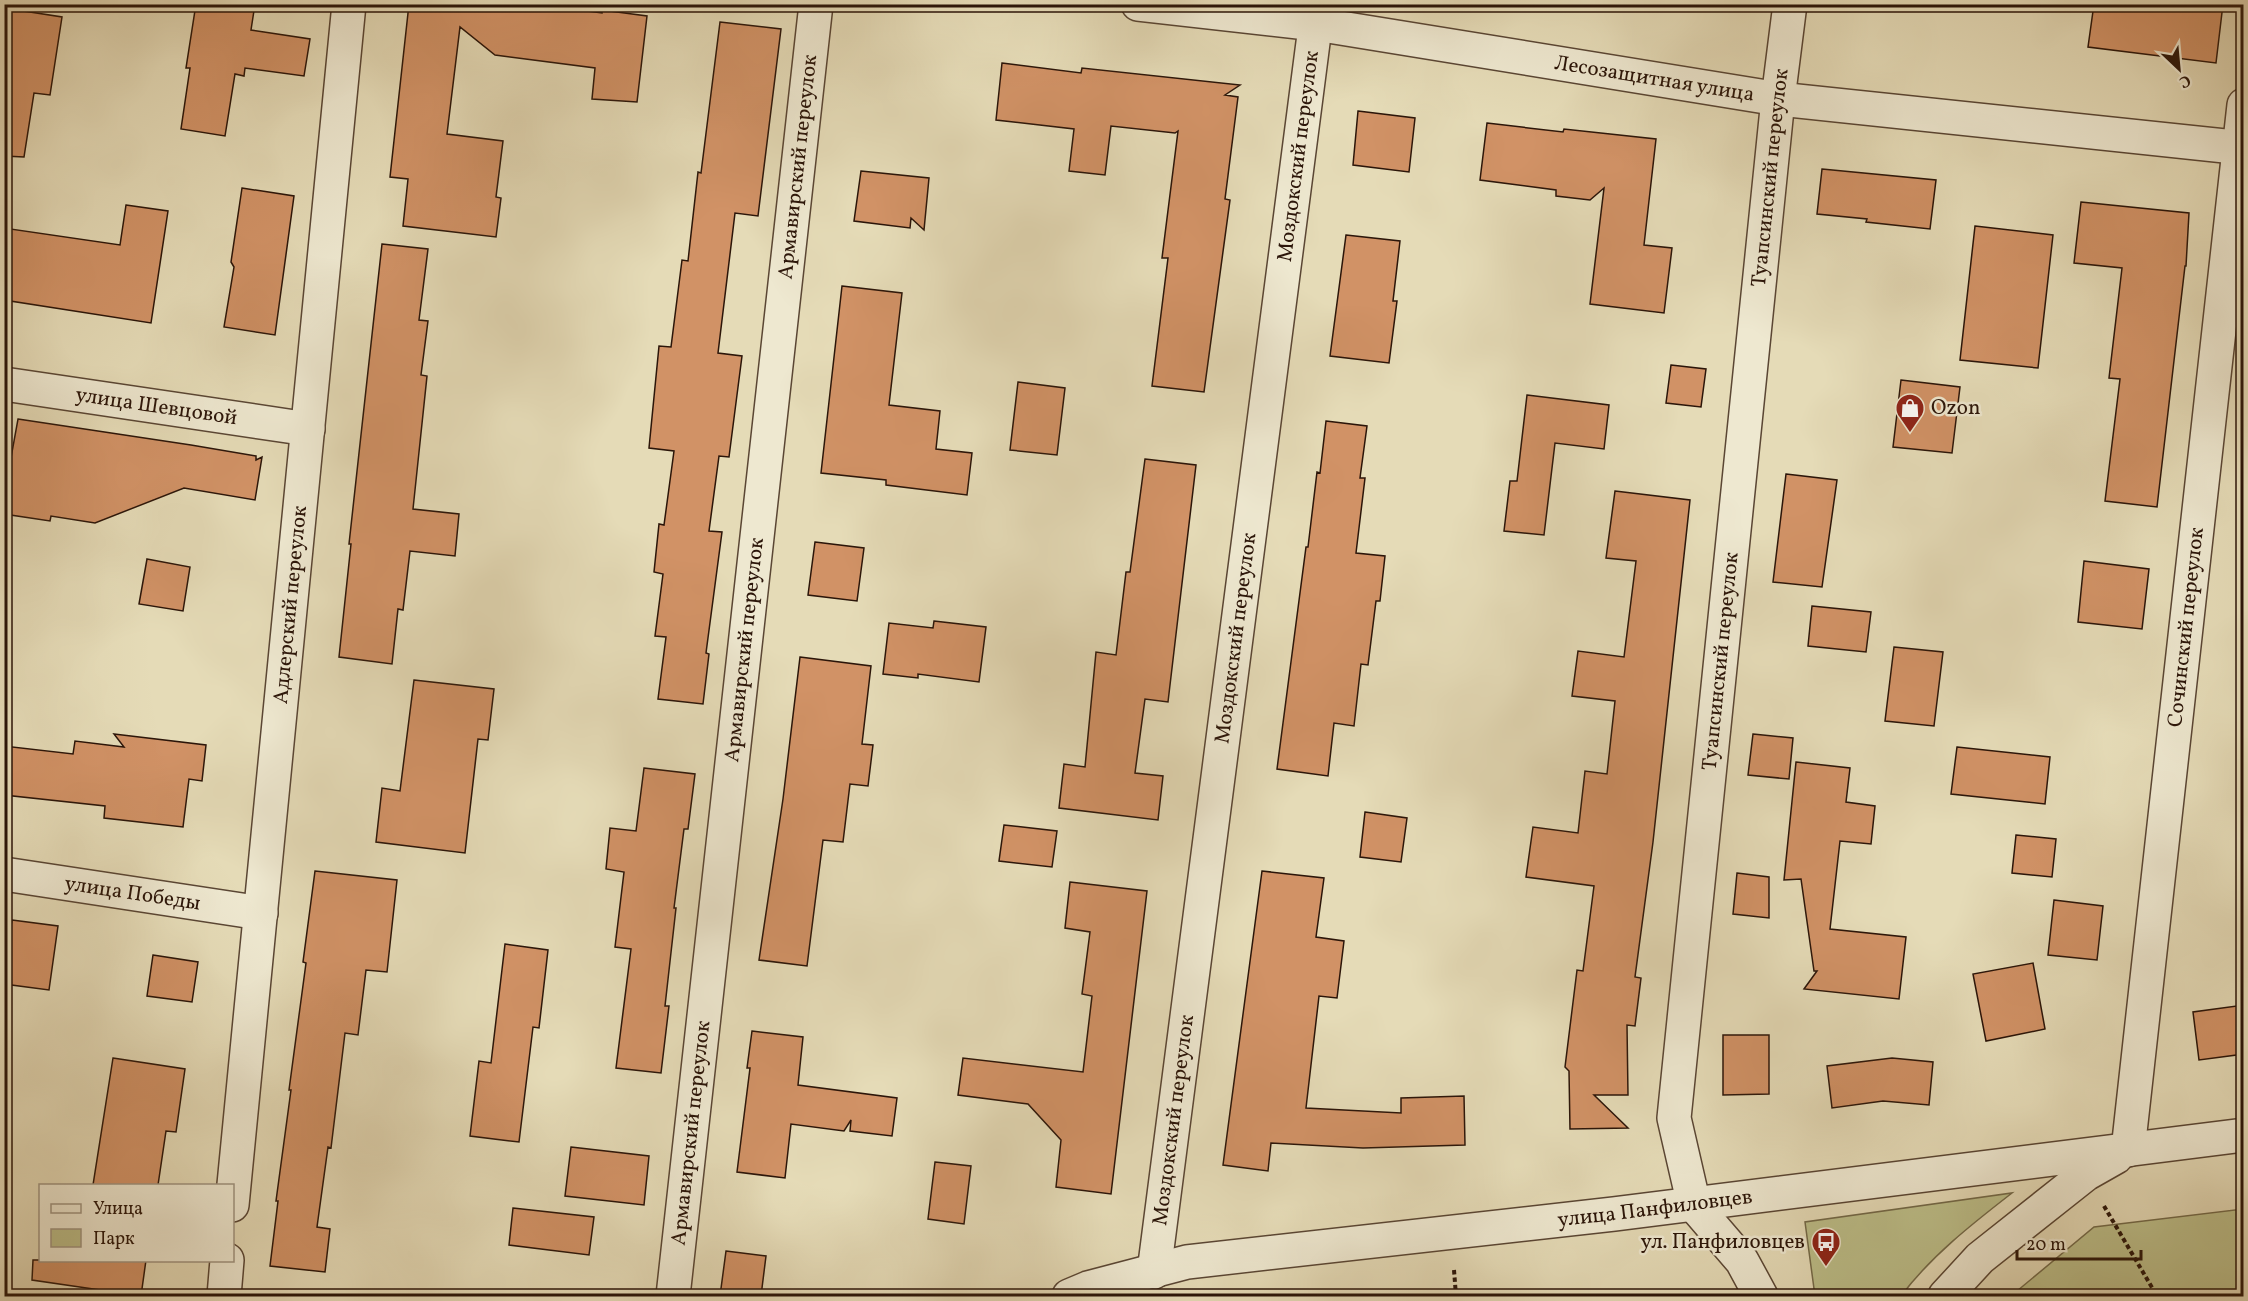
<svg xmlns="http://www.w3.org/2000/svg" width="2248" height="1301" font-family="Vollkorn,serif">
  <style>
    .green { fill: #bcbe89; stroke: #746a49; stroke-width: 1.5 }
    .building { fill: #d19266; stroke: #2b1509; stroke-width: 1.5 }
    .lines { fill: none; stroke-linecap: round; stroke-linejoin: round }
    .minor-casing { stroke: #5a4634; stroke-width: 36 }
    .tertiary-casing { stroke: #5a4634; stroke-width: 36 }
    .path { stroke: #2b1509; stroke-width: 4; stroke-dasharray: 4.5 3; stroke-linecap: butt }
    .minor { stroke: #eee8d0; stroke-width: 33 }
    .tertiary { stroke: #eee8d0; stroke-width: 33 }
    .labels { text-anchor: middle; dominant-baseline: central; stroke-width: 5; stroke-linejoin: round; paint-order: stroke }
    .street-label { font-size: 21px; fill: #2b1509; stroke: #eee8d0 }
    .poi-label { font-size: 21px; fill: #2b1509; stroke: #eee8d0; text-anchor: start }
  </style>
  <rect width="100%" height="100%" fill="#e5dbb7"/>
  <filter id="stains"><feTurbulence type="fractalNoise" baseFrequency=".00333" numOctaves="4"/><feColorMatrix values="0 0 0 0 .2 0 0 0 0 .09 0 0 0 0 .02 0 0 0 .5 -.17"/></filter>
  <radialGradient id="worn" r=".72"><stop offset=".6" stop-color="#630" stop-opacity="0"/><stop offset="1" stop-color="#630" stop-opacity=".3"/></radialGradient>
  <path class="green" d="M 2012,1193 C 1972,1224 1931,1256 1901,1296 L 1815,1296 L 1805,1222 Z
    M 2243,1209 L 2243,1296 L 2011,1296 L 2094,1227 Z"/>
  <path class="building" d="M 196,4 L 255,4 L 251,30 L 310,39 L 304,76 L 245,68 L 244,76 L 235,74 L 225,136 L 181,129 L 190,68 L 186,68 Z
    M 409,4 L 532,4 L 602,13 L 602,10 L 647,16 L 637,102 L 592,99 L 595,68 L 495,55 L 460,27 L 447,134 L 503,141 L 496,197 L 501,198 L 496,237 L 403,226 L 408,179 L 390,177 Z
    M 2094,4 L 2223,4 L 2216,63 L 2088,47 Z
    M 4,8 L 62,17 L 50,95 L 34,93 L 24,157 L 4,156 Z
    M 720,22 L 781,29 L 758,216 L 735,213 L 718,353 L 742,356 L 729,457 L 719,456 L 709,531 L 722,532 L 706,653 L 709,654 L 703,704 L 658,699 L 666,637 L 655,636 L 663,574 L 654,572 L 659,524 L 664,525 L 674,451 L 649,448 L 659,346 L 671,347 L 682,260 L 688,261 L 698,172 L 701,173 Z
    M 1002,63 L 1081,73 L 1082,68 L 1240,85 L 1225,95 L 1238,97 L 1225,199 L 1230,200 L 1204,392 L 1152,386 L 1168,258 L 1162,258 L 1178,131 L 1175,133 L 1111,126 L 1105,175 L 1069,171 L 1074,129 L 996,120 Z
    M 1358,111 L 1415,118 L 1409,172 L 1353,165 Z
    M 1487,123 L 1563,132 L 1564,129 L 1656,139 L 1644,245 L 1672,248 L 1664,313 L 1590,304 L 1604,188 L 1590,200 L 1556,196 L 1556,190 L 1480,180 Z
    M 1822,169 L 1936,180 L 1930,229 L 1866,222 L 1867,219 L 1817,214 Z
    M 861,171 L 929,178 L 924,230 L 911,218 L 910,228 L 854,221 Z
    M 242,188 L 294,196 L 275,335 L 224,327 L 234,267 L 231,262 Z
    M 2081,202 L 2189,213 L 2186,266 L 2185,266 L 2157,507 L 2105,501 L 2120,379 L 2109,378 L 2122,268 L 2074,263 Z
    M 126,205 L 168,211 L 151,323 L 4,300 L 4,228 L 120,245 Z
    M 1975,226 L 2053,235 L 2038,368 L 1960,360 Z
    M 1346,235 L 1400,241 L 1393,301 L 1397,301 L 1389,363 L 1330,356 Z
    M 382,244 L 428,249 L 419,320 L 428,321 L 421,375 L 427,376 L 413,509 L 459,514 L 455,556 L 410,551 L 403,610 L 398,609 L 392,664 L 339,657 L 351,544 L 349,544 Z
    M 842,286 L 902,293 L 889,405 L 940,411 L 936,449 L 972,453 L 967,495 L 886,485 L 886,480 L 821,473 Z
    M 1671,365 L 1706,369 L 1701,407 L 1666,403 Z
    M 1901,380 L 1960,387 L 1952,453 L 1893,447 Z
    M 1018,382 L 1065,388 L 1057,455 L 1010,450 Z
    M 1527,395 L 1609,405 L 1604,449 L 1555,443 L 1544,535 L 1504,531 L 1510,481 L 1517,481 Z
    M 18,419 L 191,445 L 256,456 L 256,460 L 262,457 L 255,500 L 184,488 L 95,523 L 51,516 L 50,521 L 4,514 L 4,496 Z
    M 1326,421 L 1367,426 L 1360,478 L 1365,478 L 1356,553 L 1385,556 L 1380,601 L 1376,601 L 1368,665 L 1361,664 L 1354,726 L 1334,723 L 1328,776 L 1277,769 L 1306,547 L 1308,547 L 1317,472 L 1320,473 Z
    M 1145,459 L 1196,465 L 1168,702 L 1145,699 L 1135,773 L 1163,776 L 1158,820 L 1059,808 L 1064,764 L 1085,767 L 1096,652 L 1116,655 L 1126,572 L 1130,572 Z
    M 1786,474 L 1837,480 L 1822,587 L 1773,582 Z
    M 1615,491 L 1690,500 L 1653,842 L 1635,977 L 1641,978 L 1635,1026 L 1627,1025 L 1628,1095 L 1594,1095 L 1628,1128 L 1570,1129 L 1569,1071 L 1565,1067 L 1577,970 L 1583,971 L 1594,886 L 1526,877 L 1533,827 L 1578,833 L 1585,771 L 1607,774 L 1615,701 L 1572,696 L 1578,651 L 1624,657 L 1636,561 L 1606,558 Z
    M 815,542 L 864,548 L 857,601 L 808,595 Z
    M 147,559 L 190,567 L 183,611 L 139,604 Z
    M 2084,561 L 2149,569 L 2142,629 L 2078,622 Z
    M 1812,606 L 1871,612 L 1866,652 L 1808,646 Z
    M 934,621 L 986,627 L 979,682 L 918,674 L 918,678 L 883,674 L 889,623 L 933,628 Z
    M 1894,647 L 1943,652 L 1934,726 L 1885,721 Z
    M 800,657 L 871,666 L 862,744 L 873,745 L 868,786 L 850,784 L 843,842 L 823,840 L 807,966 L 759,960 L 783,799 Z
    M 414,680 L 494,689 L 488,740 L 478,739 L 465,853 L 376,842 L 382,788 L 400,791 Z
    M 114,734 L 206,745 L 202,781 L 189,779 L 183,827 L 104,818 L 105,806 L 4,795 L 4,746 L 73,754 L 75,741 L 124,747 Z
    M 1753,734 L 1793,738 L 1789,779 L 1748,775 Z
    M 1957,747 L 2050,757 L 2045,804 L 1951,794 Z
    M 1796,762 L 1850,768 L 1846,802 L 1875,806 L 1871,844 L 1840,841 L 1830,929 L 1906,937 L 1899,999 L 1804,989 L 1817,971 L 1814,971 L 1801,879 L 1784,880 Z
    M 644,768 L 695,774 L 688,829 L 684,829 L 674,908 L 676,908 L 665,1006 L 669,1006 L 661,1073 L 616,1068 L 631,949 L 615,947 L 624,872 L 606,869 L 610,828 L 636,831 Z
    M 1365,812 L 1407,818 L 1401,862 L 1360,857 Z
    M 1004,825 L 1057,831 L 1052,867 L 999,861 Z
    M 2016,835 L 2056,839 L 2052,877 L 2012,873 Z
    M 315,871 L 397,880 L 387,972 L 366,970 L 358,1035 L 345,1033 L 331,1148 L 328,1147 L 317,1227 L 330,1229 L 325,1272 L 270,1266 L 278,1201 L 276,1201 L 291,1090 L 289,1090 L 306,963 L 303,962 Z
    M 1262,871 L 1324,878 L 1316,937 L 1344,941 L 1337,998 L 1319,996 L 1306,1108 L 1401,1113 L 1401,1098 L 1464,1096 L 1465,1145 L 1363,1148 L 1271,1143 L 1268,1171 L 1223,1165 Z
    M 1737,873 L 1769,877 L 1769,918 L 1733,914 Z
    M 1070,882 L 1147,891 L 1111,1194 L 1056,1187 L 1061,1140 L 1028,1104 L 958,1095 L 963,1058 L 1083,1072 L 1092,996 L 1082,994 L 1090,932 L 1065,928 Z
    M 2054,900 L 2103,906 L 2097,960 L 2048,955 Z
    M 12,920 L 58,926 L 49,990 L 4,984 L 4,968 Z
    M 505,944 L 548,950 L 539,1028 L 533,1027 L 519,1142 L 470,1136 L 479,1061 L 491,1063 Z
    M 153,955 L 198,962 L 192,1002 L 147,996 Z
    M 2033,963 L 2045,1029 L 1986,1041 L 1973,974 Z
    M 2244,1005 L 2244,1054 L 2199,1060 L 2193,1012 Z
    M 752,1031 L 803,1037 L 798,1085 L 897,1098 L 892,1136 L 850,1131 L 851,1120 L 844,1131 L 791,1124 L 785,1178 L 737,1172 L 750,1068 L 747,1068 Z
    M 1723,1035 L 1769,1035 L 1769,1094 L 1723,1095 Z
    M 113,1058 L 185,1069 L 176,1132 L 166,1131 L 158,1185 L 93,1185 Z
    M 1892,1058 L 1933,1062 L 1929,1105 L 1883,1101 L 1832,1108 L 1827,1066 Z
    M 571,1147 L 649,1156 L 644,1205 L 565,1196 Z
    M 935,1162 L 971,1166 L 964,1224 L 928,1219 Z
    M 513,1208 L 594,1217 L 589,1255 L 509,1245 Z
    M 726,1251 L 766,1256 L 761,1296 L 720,1296 Z
    M 33,1260 L 146,1260 L 141,1296 L 32,1280 Z"/>
  <g class="lines">
    <g class="minor-casing">
      <g id="minor">
        <path id="s1" d="M 1138,4 L 1316,24 L 1778,99 L 2244,148"/>
        <path id="s2" d="M 4,384 L 308,429"/>
        <path id="s3" d="M 4,874 L 261,913"/>
        <path id="s4" d="M 2128,1150 L 2244,105"/>
        <path id="s5" d="M 232,1205 L 349,4"/>
        <path id="s6" d="M 1154,1272 L 1318,4"/>
        <path d="M 224,1296 L 227,1260"/>
        <path id="s7" d="M 673,1296 L 816,4"/>
      </g>
    </g>
    <g class="tertiary-casing">
      <g id="tertiary">
        <path id="s8" d="M 1069,1296 L 1088,1288 L 1187,1262 L 1614,1214 L 2244,1135"/>
        <path id="s9" d="M 1761,1296 L 1742,1261 L 1694,1205 L 1674,1118 L 1778,99 L 1790,4"/>
        <path d="M 1945,1296 L 1980,1258 L 2086,1174 L 2116,1157"/>
      </g>
    </g>
    <path class="path" d="M 2104,1206 L 2157,1296
      M 1454,1270 L 1456,1296"/>
    <use href="#minor" class="minor"/>
    <use href="#tertiary" class="tertiary"/>
  </g>
  <defs>
    <g id="shop-pin" transform="scale(1.5)"><path d="M0 17L-7.5 6A9.5 9.5 0 1 1 7.5 6Z" fill="#8f2418" stroke="#eee8d0"/><path d="M-5-2.5h2.3a2.7 3.5 0 0 1 5.4 0H5L5.5 6h-11ZM-1.5-2.5h3a1.5 2.3 0 0 0-3 0Z" fill="#fff"/></g>
    <g id="bus-pin" transform="scale(1.5)"><path d="M0 17L-7.5 6A9.5 9.5 0 1 1 7.5 6Z" fill="#8f2418" stroke="#eee8d0"/><path d="M-5-6H5V4H4V6H2V4H-2V6H-4V4H-5ZM-3.5-4V0h7V-4ZM-3.5 1.2v1.5H-2V1.2ZM2 1.2v1.5H3.5V1.2Z" fill="#fff"/></g>
  </defs>
  <g fill-rule="evenodd">
    <use href="#shop-pin" x="1910" y="408"/>
    <use href="#bus-pin" x="1826" y="1242"/>
  </g>
  <g class="labels">
    <g class="street-label">
      <text stroke="none"><textPath href="#s1" startOffset="522">Лесозащитная улица</textPath></text>
      <text stroke="none"><textPath href="#s6" startOffset="1125">Моздокский переулок</textPath></text>
      <text stroke="none"><textPath href="#s7" startOffset="1136">Армавирский переулок</textPath></text>
      <text stroke="none"><textPath href="#s9" startOffset="1148">Туапсинский переулок</textPath></text>
      <text stroke="none"><textPath href="#s2" startOffset="154">улица Шевцовой</textPath></text>
      <text stroke="none"><textPath href="#s5" startOffset="603">Адлерский переулок</textPath></text>
      <text stroke="none"><textPath href="#s4" startOffset="526">Сочинский переулок</textPath></text>
      <text stroke="none"><textPath href="#s6" startOffset="639">Моздокский переулок</textPath></text>
      <text stroke="none"><textPath href="#s7" startOffset="650">Армавирский переулок</textPath></text>
      <text stroke="none"><textPath href="#s9" startOffset="662">Туапсинский переулок</textPath></text>
      <text stroke="none"><textPath href="#s3" startOffset="130">улица Победы</textPath></text>
      <text stroke="none"><textPath href="#s6" startOffset="153">Моздокский переулок</textPath></text>
      <text stroke="none"><textPath href="#s7" startOffset="164">Армавирский переулок</textPath></text>
      <text stroke="none"><textPath href="#s8" startOffset="594">улица Панфиловцев</textPath></text>
    </g>
    <g class="poi-label">
      <text x="1931" y="408">Ozon</text>
      <text x="1805" y="1242" text-anchor="end">ул. Панфиловцев</text>
    </g>
  </g>
  <rect width="2248" height="1301" fill="none" stroke="#e5dbb7" stroke-width="24"/>
  <rect x="6" y="6" width="2236" height="1289" fill="none" stroke="#2b1509" stroke-width="3"/>
  <rect x="12" y="12" width="2224" height="1277" fill="none" stroke="#2b1509" stroke-width="1.5"/>
  <rect x="39" y="1184" width="195" height="78" fill="#eee8d0" stroke="#a09480" stroke-width="1.5"/>
  <rect x="51" y="1204" width="30" height="9" fill="#eee8d0" stroke="#a09480" stroke-width="1.5"/>
  <text x="93" y="1214" font-size="18" fill="#2b1509">Улица</text>
  <rect x="51" y="1229" width="30" height="18" fill="#bcbe89" stroke="#a09480" stroke-width="1.5"/>
  <text x="93" y="1244" font-size="18" fill="#2b1509">Парк</text>
  <g transform="translate(2179 69) rotate(154)" stroke="#eee8d0" stroke-width="4.5" paint-order="stroke">
  <path d="M0-4.5L10 22L0 15L-10 22Z" fill="#2b1509"/>
  <text y="-9" font-size="16" font-weight="bold" text-anchor="middle" fill="#2b1509">С</text>
  </g>
  <path d="M2017 1250v9h124v-9" fill="none" stroke="#2b1509" stroke-width="3"/>
  <text x="2026" y="1250" font-size="18" fill="#2b1509" stroke="#eee8d0" stroke-width="4.5" paint-order="stroke">20 m</text>
  <rect width="100%" height="100%" filter="url(#stains)"/>
  <rect width="100%" height="100%" fill="url(#worn)"/>
</svg>
